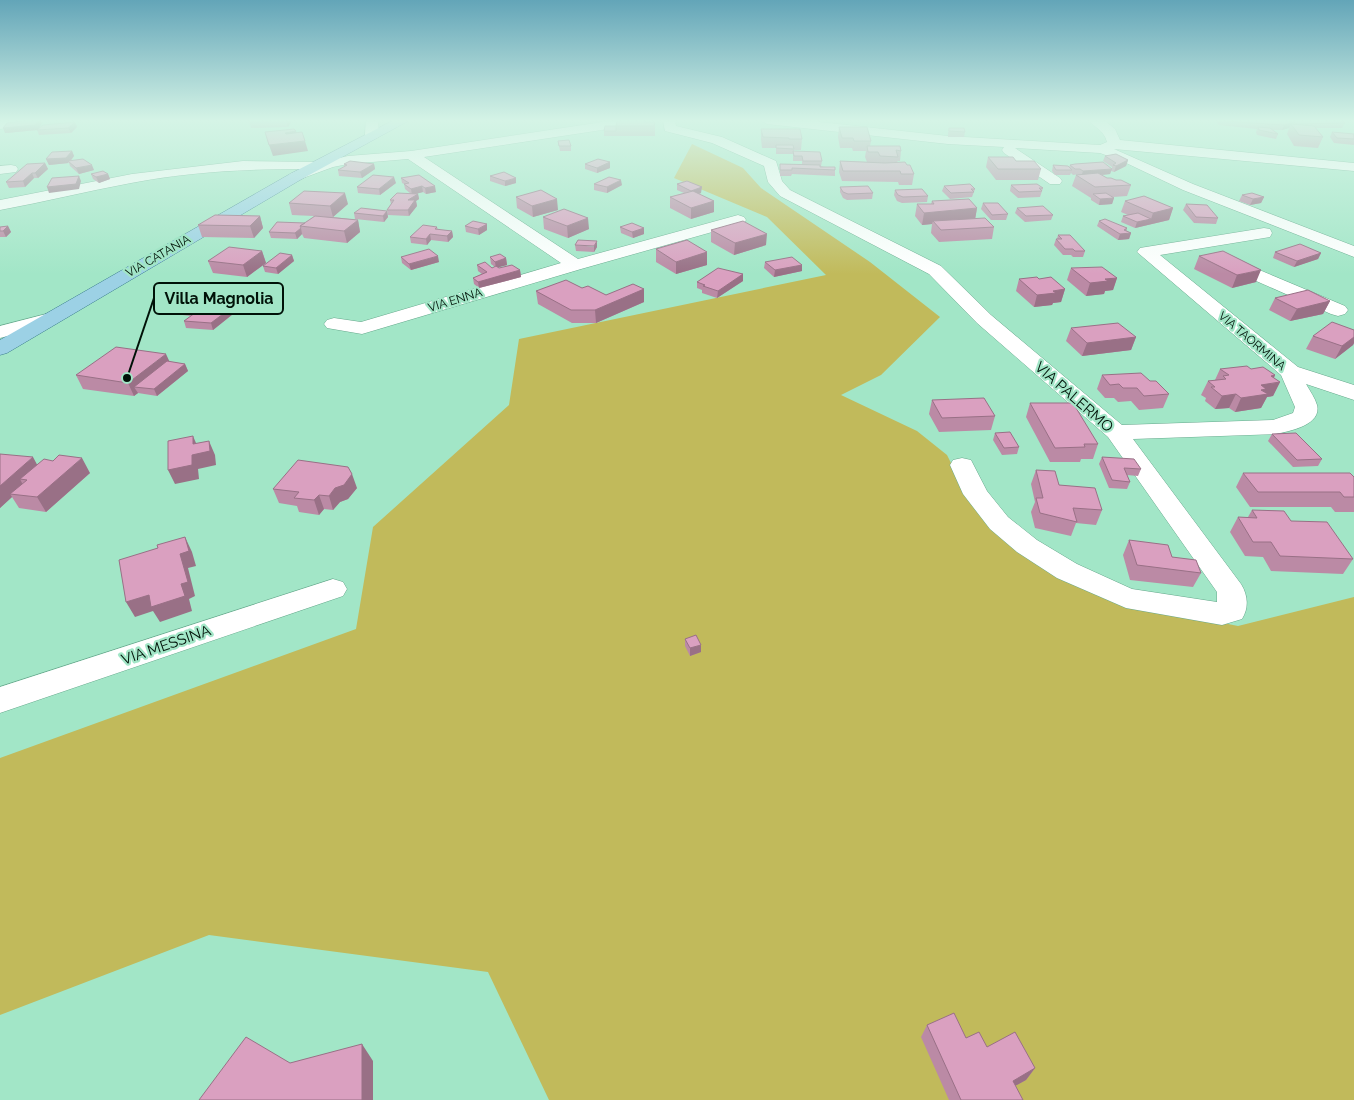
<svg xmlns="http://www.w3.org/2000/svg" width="1354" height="1100" font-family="Raleway,sans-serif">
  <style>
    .green { fill: #c1ba5b }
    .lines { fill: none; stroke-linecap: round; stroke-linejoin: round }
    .minor-casing { stroke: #66a88c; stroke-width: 1 }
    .major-casing { stroke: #3a7a8c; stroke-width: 1 }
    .minor { fill: #fff; fill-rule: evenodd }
    .major { fill: #9cd1e5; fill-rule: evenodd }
    .wall { fill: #bb8aa5 }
    .shaded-wall { fill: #997086 }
    .building { fill: #daa0c0; stroke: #997086 }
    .labels { text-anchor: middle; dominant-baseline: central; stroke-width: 4.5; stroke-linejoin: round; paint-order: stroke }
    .far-street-label { font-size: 12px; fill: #001208; stroke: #a2e6c7 }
    .street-label { font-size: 15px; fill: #001208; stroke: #a2e6c7 }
    .leader { fill: none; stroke: #001208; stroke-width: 2 }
    .callout-dot { fill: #001208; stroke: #a2e6c7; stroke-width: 2 }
    .callout { fill: #a2e6c7; stroke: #001208; stroke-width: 2 }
    .callout-label { font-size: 16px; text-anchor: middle; font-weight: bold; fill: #001208 }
  </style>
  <rect width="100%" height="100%" fill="#a2e6c7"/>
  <path class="green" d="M 692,144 L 743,168 L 761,188 L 870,262 L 940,317 L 881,375 L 841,395 L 917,431 L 947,455 L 967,495 L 1123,603 L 1238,626 L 1354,597 L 1354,1100 L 549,1100 L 488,972 L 209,935 L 0,1015 L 0,758 L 356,629 L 373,527 L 509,405 L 519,339 L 826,275 L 767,217 L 674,178 Z"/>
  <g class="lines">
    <g class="minor-casing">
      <path id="minor" d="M 9,120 L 44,120 L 38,124 L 0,129 L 0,121 Z
        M 366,120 L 378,120 L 379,135 L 377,138 L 372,139 L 365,135 Z
        M 616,120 L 647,120 L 641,124 L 424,157 L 578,259 L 738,215 L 744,217 L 746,220 L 744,223 L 581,269 L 362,334 L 327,328 L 324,324 L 327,320 L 334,318 L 361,322 L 561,263 L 408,159 L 348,164 L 333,167 L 295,181 L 290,180 L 288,177 L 290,174 L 302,169 C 245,169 187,172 131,183 C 87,191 44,202 0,210 L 0,200 L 132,174 L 243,161 L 322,162 L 348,156 L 411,151 Z
        M 663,120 L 675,120 L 676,126 L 722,137 L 776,161 L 782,181 L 790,190 L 941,266 L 991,315 L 1122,425 L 1273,420 L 1293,413 L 1295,407 L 1281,375 L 1137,252 L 1140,248 L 1146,247 L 1264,228 L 1270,229 L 1272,233 L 1270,237 L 1264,238 L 1160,255 L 1298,367 L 1354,385 L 1354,400 L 1306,384 C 1310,391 1315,398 1317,405 C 1322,425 1290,431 1276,434 L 1133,439 L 1241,584 C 1248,595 1249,608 1242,619 L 1222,625 L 1126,608 L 1057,578 L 1017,552 L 990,529 L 963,494 L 950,465 L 953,460 L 962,458 L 971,460 L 987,491 L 1008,517 L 1037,540 L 1077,564 L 1132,589 L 1217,602 L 1217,592 L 1108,437 L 977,323 L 929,274 L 780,196 L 768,182 L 764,166 L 712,143 L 665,131 Z
        M 761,120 L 801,120 L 948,136 L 1100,145 L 1107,142 C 1104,130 1095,128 1088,120 L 1104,120 L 1115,129 L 1120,140 L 1354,163 L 1354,171 L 1114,149 L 1193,184 L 1354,246 L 1354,257 L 1183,190 L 1122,161 L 1100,153 L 1015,148 L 1060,178 L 1062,181 L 1060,184 L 1050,184 L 1004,153 L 1002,150 L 1004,147 L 948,144 L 767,124 Z
        M 11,165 L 16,166 L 18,169 L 16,172 L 0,174 L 0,166 Z
        M 1226,256 L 1345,306 L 1348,310 L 1345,314 L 1338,316 L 1331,314 L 1220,265 L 1217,261 L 1220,257 Z
        M 50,313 L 57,315 L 60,319 L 57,323 L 0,338 L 0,326 Z
        M 333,579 L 343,582 L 347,589 L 343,596 L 0,713 L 0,687 Z"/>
    </g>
    <g class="major-casing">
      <path id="major" d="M 394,120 L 410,120 L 300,180 L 7,353 L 0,355 L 0,340 L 290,174 Z"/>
    </g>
    <use href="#minor" class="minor"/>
    <use href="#major" class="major"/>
  </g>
  <path class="wall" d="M 249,120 L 290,120 L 291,122 L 288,127 L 251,128 Z
    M 591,120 L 601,120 L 601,122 L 591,122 Z
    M 644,120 L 644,122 L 655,122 L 655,136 L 604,136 L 604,131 L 616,126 Z
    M 1218,120 L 1279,120 L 1288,121 L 1288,120 L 1339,120 L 1345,123 L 1342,128 L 1316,128 L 1323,137 L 1318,148 L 1294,146 L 1287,134 L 1289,128 L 1282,130 L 1273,130 L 1278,134 L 1276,139 L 1257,135 L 1256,132 L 1257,129 L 1219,125 L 1217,123 Z
    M 75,122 L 77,127 L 71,133 L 39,135 L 37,130 L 5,133 L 42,123 L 39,128 Z
    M 839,127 L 871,141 L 870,146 L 901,151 L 900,161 L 898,161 L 897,162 L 907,165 L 914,174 L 912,185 L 899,185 L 898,182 L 842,181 L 839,172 L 840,161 L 867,162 L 865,157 L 866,151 L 853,151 L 852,148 L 840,148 L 838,137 Z
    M 949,128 L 965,132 L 964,137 L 948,137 L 948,133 Z
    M 761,129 L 802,139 L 801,150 L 794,150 L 794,151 L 822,161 L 821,166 L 835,170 L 835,176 L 792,174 L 791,176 L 780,176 L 780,164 L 802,164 L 802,161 L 793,161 L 793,154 L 776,154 L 776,148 L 762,148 L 761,139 Z
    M 1332,132 L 1354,134 L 1354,145 L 1334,143 L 1330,137 Z
    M 558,141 L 571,146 L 571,151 L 560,151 Z
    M 72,151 L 74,156 L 71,161 L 94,170 L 79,174 L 70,166 L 69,163 L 49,165 L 46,159 Z
    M 1105,156 L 1128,160 L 1126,166 L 1114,172 L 1111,171 L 1110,174 L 1102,175 L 1107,178 L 1116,180 L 1131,185 L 1127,196 L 1113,197 L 1114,198 L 1112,204 L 1099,205 L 1091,200 L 1091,198 L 1072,186 L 1076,175 L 1079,174 L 1073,175 L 1071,173 L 1070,175 L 1055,175 L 1052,171 L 1053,165 L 1069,167 L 1070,165 L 1112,169 L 1112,167 L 1103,161 Z
    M 988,157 L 1016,161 L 1041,169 L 1038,180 L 996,180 L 986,167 Z
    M 610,162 L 610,168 L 597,173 L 585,169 L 585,164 Z
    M 45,163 L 48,169 L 38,178 L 34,178 L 25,187 L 9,188 L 6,182 Z
    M 344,164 L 374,164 L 375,169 L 362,178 L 339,176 L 338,170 L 344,167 Z
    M 91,174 L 108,174 L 110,179 L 99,183 L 93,179 Z
    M 490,176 L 516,178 L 516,183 L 505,186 L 490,181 Z
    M 401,178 L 436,192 L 426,194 L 423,192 L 415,194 L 418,194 L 419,199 L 416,201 L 417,206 L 409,216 L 388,215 L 387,210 L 391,204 L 390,200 L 411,194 L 405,189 L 404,184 L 402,183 Z
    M 396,183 L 380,195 L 358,193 L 357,187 Z
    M 594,184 L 622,185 L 607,193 L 594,190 Z
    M 677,184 L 701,193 L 699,194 L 714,201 L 714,212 L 691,219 L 670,208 L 670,197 L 684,193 L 677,190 Z
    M 1011,185 L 1043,188 L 1040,197 L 1018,198 L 1010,191 Z
    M 944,186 L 975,189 L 972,197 L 950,199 L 942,191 Z
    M 840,187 L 873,193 L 872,199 L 847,200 L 843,198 L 840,192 Z
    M 895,190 L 928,196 L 927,202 L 902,203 L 897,201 L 894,195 Z
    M 1242,195 L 1264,197 L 1261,203 L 1250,205 L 1239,201 Z
    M 516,197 L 558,210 L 533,217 L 517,208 Z
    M 932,201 L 977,208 L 975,219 L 994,227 L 992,239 L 939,242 L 931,233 L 932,224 L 922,225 L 915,216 L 917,204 L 931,204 Z
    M 1125,201 L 1173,208 L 1169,220 L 1135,228 L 1121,222 L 1123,216 L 1128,215 L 1121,212 Z
    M 289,203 L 348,204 L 333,217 L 358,220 L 360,232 L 347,243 L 304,238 L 302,234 L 297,239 L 271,238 L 269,232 L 305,223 L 314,216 L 292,215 Z
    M 983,203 L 1008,214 L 1006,220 L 991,220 L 981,209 Z
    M 1186,204 L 1218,218 L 1216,224 L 1194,223 L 1183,210 Z
    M 1017,208 L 1053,215 L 1051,220 L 1025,222 L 1015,213 Z
    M 387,211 L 388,217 L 384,222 L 355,219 L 354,213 Z
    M 260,216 L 263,228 L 254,238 L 202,237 L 198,225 Z
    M 543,217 L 589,229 L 568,238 L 544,229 Z
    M 1099,221 L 1127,228 L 1126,230 L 1131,233 L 1129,239 L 1118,240 L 1097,226 Z
    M 8,226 L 11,232 L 6,237 L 0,237 L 0,227 Z
    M 465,226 L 487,230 L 479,235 L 466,232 Z
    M 437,227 L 438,230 L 452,231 L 453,237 L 448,242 L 431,240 L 427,245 L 411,243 L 410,237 Z
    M 620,227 L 644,228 L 644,234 L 633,238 L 621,233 Z
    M 711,230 L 766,245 L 734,255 L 711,242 Z
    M 1058,235 L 1085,251 L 1083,257 L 1073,257 L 1071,255 L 1063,255 L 1054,245 L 1056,239 L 1057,239 Z
    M 575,245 L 597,247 L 594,252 L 576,251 Z
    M 656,249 L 707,252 L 707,265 L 676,274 L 656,262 Z
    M 262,251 L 266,263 L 247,277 L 213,273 L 208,261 Z
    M 1275,252 L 1321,253 L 1318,259 L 1294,267 L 1273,258 Z
    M 292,255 L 294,261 L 278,274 L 265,272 L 263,266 Z
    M 1199,256 L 1256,282 L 1232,288 L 1194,269 Z
    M 401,257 L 439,262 L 411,270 L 402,263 Z
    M 490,257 L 506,258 L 507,265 L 497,267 L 499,268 L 520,270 L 521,277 L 479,288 L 474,284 L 473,278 L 482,274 L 478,271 L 477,265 L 492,268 L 495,267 L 491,264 Z
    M 765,262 L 802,265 L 802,271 L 774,277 L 764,268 Z
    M 1071,268 L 1117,278 L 1113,290 L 1105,291 L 1104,294 L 1086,296 L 1067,280 Z
    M 743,274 L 743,281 L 717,298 L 702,293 L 702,290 L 697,288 L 697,282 Z
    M 1019,279 L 1065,289 L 1061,302 L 1053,303 L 1052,305 L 1034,307 L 1016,291 Z
    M 582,288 L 606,295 L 644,289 L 644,302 L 596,323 L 572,323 L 538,304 L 536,291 Z
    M 1275,298 L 1330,301 L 1323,314 L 1290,321 L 1269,310 Z
    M 171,308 L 231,308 L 233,314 L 213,330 L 186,328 L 184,321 L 191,316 L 174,314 Z
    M 1071,328 L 1136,337 L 1131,350 L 1082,356 L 1066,341 Z
    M 1354,330 L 1354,343 L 1353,345 L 1335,359 L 1306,349 L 1313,336 Z
    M 169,362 L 185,364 L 188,371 L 157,396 L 138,393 L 134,396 L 83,389 L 76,375 Z
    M 1220,369 L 1251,369 L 1275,375 L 1274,378 L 1280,382 L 1273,396 L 1267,397 L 1261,408 L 1235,412 L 1229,408 L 1215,409 L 1205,401 L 1206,398 L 1201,395 L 1208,381 L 1215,380 Z
    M 1102,375 L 1150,381 L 1169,394 L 1163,408 L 1139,410 L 1131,401 L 1118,402 L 1114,398 L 1105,398 L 1097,389 Z
    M 932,400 L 995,416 L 991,430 L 939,432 L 929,414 Z
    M 1030,403 L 1098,444 L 1093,459 L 1081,459 L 1080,462 L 1050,462 L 1026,417 Z
    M 995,433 L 1019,447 L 1017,454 L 1002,455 L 993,440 Z
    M 1272,434 L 1322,459 L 1318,466 L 1293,467 L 1268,441 Z
    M 0,454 L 37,465 L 90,473 L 46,512 L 19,508 L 12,497 L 0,508 Z
    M 1102,457 L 1141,469 L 1138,476 L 1127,475 L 1130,482 L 1127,489 L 1109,488 L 1099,464 Z
    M 1036,470 L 1059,485 L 1102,510 L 1096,525 L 1076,523 L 1071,536 L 1035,528 L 1031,512 L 1035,502 L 1031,484 Z
    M 1243,473 L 1354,477 L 1354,512 L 1335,512 L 1331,507 L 1250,507 L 1236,487 Z
    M 357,488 L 348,499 L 340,502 L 333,510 L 324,509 L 319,515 L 299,512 L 297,506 L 279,503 L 273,489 Z
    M 1252,510 L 1291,521 L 1353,559 L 1343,574 L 1271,571 L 1263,557 L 1245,556 L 1230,532 L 1238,517 L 1248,517 Z
    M 1129,540 L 1172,557 L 1201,573 L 1193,587 L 1130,580 L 1123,555 Z
    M 685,639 L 701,652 L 690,656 L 685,646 Z
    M 927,1025 L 966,1038 L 987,1047 L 1035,1068 L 1026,1080 L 1015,1086 L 1023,1100 L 949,1100 L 921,1037 Z"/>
  <path class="shaded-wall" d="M 39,120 L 40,120 L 42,123 L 38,130 L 5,133 L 3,128 Z
    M 286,120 L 290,120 L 291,122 L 288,127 Z
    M 75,122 L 77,127 L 71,133 L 68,128 Z
    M 1291,124 L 1289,128 L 1282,130 L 1284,125 Z
    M 296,131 L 298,141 L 288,143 L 285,133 Z
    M 305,141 L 308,151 L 273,156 L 269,145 Z
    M 72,151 L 74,156 L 69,162 L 68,161 L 68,163 L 49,165 L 46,159 Z
    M 1128,160 L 1126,166 L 1114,172 L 1116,166 Z
    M 610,162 L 610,168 L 597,173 L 597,168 Z
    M 45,163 L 48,169 L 38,178 L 35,173 Z
    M 374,164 L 375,169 L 362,178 L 360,172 Z
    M 92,165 L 94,170 L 79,174 L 76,168 Z
    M 1112,169 L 1110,174 L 1081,177 L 1083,171 Z
    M 32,173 L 34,178 L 25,187 L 23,181 Z
    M 108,174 L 110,179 L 99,183 L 96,177 Z
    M 79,176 L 81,181 L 79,189 L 49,193 L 47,187 Z
    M 394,177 L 396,183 L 380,195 L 379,189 Z
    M 516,178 L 516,183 L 505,186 L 505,181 Z
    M 621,180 L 622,185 L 607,193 L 607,187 Z
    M 422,186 L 423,192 L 412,195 L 411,189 Z
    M 435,186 L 436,192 L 426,194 L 425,188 Z
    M 702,187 L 701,193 L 691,196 L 691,191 Z
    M 345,193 L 348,204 L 333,217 L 330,206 Z
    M 418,194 L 419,199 L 416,201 L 417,206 L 409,216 L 408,210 L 408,200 Z
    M 1264,197 L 1261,203 L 1250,205 L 1253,199 Z
    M 1114,198 L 1112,204 L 1099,205 L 1100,199 Z
    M 557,199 L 558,210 L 533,217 L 532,206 Z
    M 714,201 L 714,212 L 691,219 L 691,208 Z
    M 977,208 L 975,220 L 933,221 L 932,224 L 922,225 L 924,213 Z
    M 1173,208 L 1169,220 L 1135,228 L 1137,222 L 1151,219 L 1153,213 Z
    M 387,211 L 388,217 L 384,222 L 383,216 Z
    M 260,216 L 263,228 L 254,238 L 250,226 Z
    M 588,218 L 589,229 L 568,238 L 567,226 Z
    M 358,220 L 360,232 L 347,243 L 344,231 Z
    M 487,224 L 487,230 L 479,235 L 478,229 Z
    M 8,226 L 11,232 L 6,237 L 3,231 Z
    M 301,228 L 302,234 L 297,239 L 295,233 Z
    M 644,228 L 644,234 L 633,238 L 632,232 Z
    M 1127,228 L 1125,234 L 1131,233 L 1129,239 L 1118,240 L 1120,234 Z
    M 452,231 L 453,237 L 448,242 L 447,236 Z
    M 430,234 L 431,240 L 427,245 L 426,239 Z
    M 767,234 L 766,245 L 734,255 L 735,243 Z
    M 597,241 L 597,247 L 594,252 L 594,246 Z
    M 262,251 L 266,263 L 247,277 L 243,265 Z
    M 707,252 L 707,265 L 676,274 L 676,262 Z
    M 1321,253 L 1318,259 L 1294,267 L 1297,261 Z
    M 292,255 L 294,261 L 278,274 L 276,268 Z
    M 438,256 L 439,262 L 411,270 L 409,264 Z
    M 506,258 L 507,265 L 496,268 L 495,262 Z
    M 802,265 L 802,271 L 774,277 L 775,270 Z
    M 520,270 L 521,277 L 479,288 L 478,282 Z
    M 1261,270 L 1256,282 L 1232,288 L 1237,275 Z
    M 743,274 L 743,281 L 717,298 L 718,291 Z
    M 1117,278 L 1113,290 L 1105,291 L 1104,294 L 1086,296 L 1090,283 L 1105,279 Z
    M 644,289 L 644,302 L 596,323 L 595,310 Z
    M 1065,289 L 1061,302 L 1053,303 L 1052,305 L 1034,307 L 1037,295 L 1053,291 Z
    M 1330,301 L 1323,314 L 1290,321 L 1297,309 Z
    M 231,308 L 233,314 L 213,330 L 211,323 Z
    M 1136,337 L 1131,350 L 1082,356 L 1087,343 Z
    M 1354,337 L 1354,343 L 1353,345 L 1335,359 L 1342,346 Z
    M 166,354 L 172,367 L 134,387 L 138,393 L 134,396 L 128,383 Z
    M 185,364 L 188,371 L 157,396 L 154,389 Z
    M 1275,375 L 1271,384 L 1280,382 L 1273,396 L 1267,397 L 1261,408 L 1235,412 L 1241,398 L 1261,385 L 1271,376 Z
    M 1236,394 L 1229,408 L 1215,409 L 1222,396 Z
    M 193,436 L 199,450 L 209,441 L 215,455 L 216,465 L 198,469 L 199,479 L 175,484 L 168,470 L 192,455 L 193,444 Z
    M 33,457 L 41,472 L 27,480 L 20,479 L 24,487 L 10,494 L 12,497 L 0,508 L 0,486 Z
    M 82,458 L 90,473 L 46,512 L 37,497 Z
    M 352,474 L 357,488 L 348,499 L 340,502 L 333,510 L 329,496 L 335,488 Z
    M 319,495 L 324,509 L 319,515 L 314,500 Z
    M 185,537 L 192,552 L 196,566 L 188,568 L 195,596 L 189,599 L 192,611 L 160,622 L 153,611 L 135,617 L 126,602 L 181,584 L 180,554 Z
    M 701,645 L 701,652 L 690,656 L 690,648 Z
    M 362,1044 L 373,1061 L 373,1100 L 362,1100 Z
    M 1035,1068 L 1026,1080 L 1004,1092 L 1013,1081 Z"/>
  <path class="building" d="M 29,120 L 39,120 L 35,125 L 3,128 L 7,123 Z
    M 621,120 L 644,120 L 644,122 L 655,122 L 654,126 L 616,126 L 617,121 L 621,121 Z
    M 1220,120 L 1287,120 L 1292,123 L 1284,125 L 1237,122 Z
    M 1291,120 L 1339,120 L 1345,123 L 1297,124 Z
    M 75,122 L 68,128 L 37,130 L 43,125 Z
    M 1291,124 L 1314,126 L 1323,137 L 1299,135 Z
    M 605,126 L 616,126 L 616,131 L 604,131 Z
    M 839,127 L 867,127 L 871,141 L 854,141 L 853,138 L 842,138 Z
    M 1258,127 L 1270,128 L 1278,134 L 1259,130 Z
    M 949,128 L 964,128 L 965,132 L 949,131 Z
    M 294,129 L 296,131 L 285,133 L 286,134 L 302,132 L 305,141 L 269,145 L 265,132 Z
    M 761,129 L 800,129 L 802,139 L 789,139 L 789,138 L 763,137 Z
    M 1332,132 L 1354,134 L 1354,139 L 1337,138 Z
    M 569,140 L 571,146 L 559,146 L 558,141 Z
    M 776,145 L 793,145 L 794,149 L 776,148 Z
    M 867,146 L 900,146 L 901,151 L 896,150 L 898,157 L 880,156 L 878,152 L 868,152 Z
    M 72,151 L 66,158 L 46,159 L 52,152 Z
    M 793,151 L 820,152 L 822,161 L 803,161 L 802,156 L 794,156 Z
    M 1116,154 L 1128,160 L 1116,166 L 1113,165 L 1116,163 L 1105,156 Z
    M 988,157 L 1013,157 L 1016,161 L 1034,161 L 1041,169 L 998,169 Z
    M 83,159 L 92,165 L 76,168 L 68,161 Z
    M 598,159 L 610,162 L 597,168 L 585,164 Z
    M 350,161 L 374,164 L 360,172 L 338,170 L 347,165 L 344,164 Z
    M 840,161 L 885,163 L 905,162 L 907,165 L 910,165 L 914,174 L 901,174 L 900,171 L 843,171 Z
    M 1103,162 L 1112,169 L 1083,171 L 1080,169 L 1075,169 L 1070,165 L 1075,164 Z
    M 45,163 L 35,173 L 32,173 L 23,181 L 6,182 L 27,164 Z
    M 780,164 L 820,165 L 820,167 L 835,167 L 835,170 L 792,168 L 792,170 L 780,170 Z
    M 1053,165 L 1068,166 L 1072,170 L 1056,170 Z
    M 103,171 L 108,174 L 96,177 L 91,174 Z
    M 504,172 L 516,178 L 505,181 L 490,176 Z
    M 1098,173 L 1107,178 L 1111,178 L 1116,180 L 1121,180 L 1131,185 L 1095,187 L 1076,175 Z
    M 373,175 L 394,177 L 379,189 L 357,187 Z
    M 419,175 L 435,186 L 425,188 L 422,186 L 411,189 L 404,184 L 409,183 L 401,178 Z
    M 79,176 L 76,184 L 47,187 L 52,178 Z
    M 609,177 L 621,180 L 607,187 L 594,184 Z
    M 687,181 L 702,187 L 691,191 L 677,184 Z
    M 970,184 L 975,189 L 971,189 L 974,192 L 951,193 L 944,186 Z
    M 1037,184 L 1043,188 L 1039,188 L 1042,191 L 1019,192 L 1011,185 Z
    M 868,186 L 873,193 L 848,194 L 843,192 L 840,187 Z
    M 922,189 L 928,196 L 903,197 L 898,195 L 895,190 Z
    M 541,190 L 557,199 L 532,206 L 516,197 Z
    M 304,191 L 345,193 L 330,206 L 289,203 Z
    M 693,191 L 714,201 L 691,208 L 670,197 Z
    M 397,193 L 418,194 L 408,200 L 415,200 L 408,210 L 387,210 L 394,200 L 390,200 Z
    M 1106,193 L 1114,198 L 1100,199 L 1093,194 Z
    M 1252,193 L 1264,197 L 1253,199 L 1242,195 Z
    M 1144,196 L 1173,208 L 1153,213 L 1125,201 Z
    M 969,199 L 977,208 L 924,213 L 917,204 L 934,204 L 932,201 Z
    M 983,203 L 998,203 L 1008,214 L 992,215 Z
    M 1186,204 L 1207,205 L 1218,218 L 1196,217 Z
    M 1043,206 L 1053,215 L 1026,216 L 1017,208 Z
    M 361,208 L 387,211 L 383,216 L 354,213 Z
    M 564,209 L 588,218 L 567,226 L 543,217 Z
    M 1138,213 L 1151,219 L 1137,222 L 1123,216 Z
    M 215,215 L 260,216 L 250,226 L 198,225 Z
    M 315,216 L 358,220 L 344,231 L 300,226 Z
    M 985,218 L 994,227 L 941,230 L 933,221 Z
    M 1105,219 L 1127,228 L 1124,230 L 1131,233 L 1120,234 L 1099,221 Z
    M 473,221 L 487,224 L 478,229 L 465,226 Z
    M 743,221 L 767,234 L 735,243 L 711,230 Z
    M 277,222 L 305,223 L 300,226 L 301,228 L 295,233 L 269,232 Z
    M 632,223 L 644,228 L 632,232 L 620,227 Z
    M 423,225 L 437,227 L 435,229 L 452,231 L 447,236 L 430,234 L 426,239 L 410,237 Z
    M 8,226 L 3,231 L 0,231 L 0,227 Z
    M 1058,235 L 1070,235 L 1085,251 L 1075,251 L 1073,249 L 1065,249 L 1056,239 L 1062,239 Z
    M 578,240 L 597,241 L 594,246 L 575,245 Z
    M 687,240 L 707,252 L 676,262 L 656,249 Z
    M 1300,244 L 1321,253 L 1297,261 L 1275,252 Z
    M 229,247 L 262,251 L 243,265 L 208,261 Z
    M 429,249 L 438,256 L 409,264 L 401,257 Z
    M 1223,251 L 1261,270 L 1237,275 L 1199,256 Z
    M 280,253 L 292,255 L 276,268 L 263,266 Z
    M 500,254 L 506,258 L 495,262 L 490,257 Z
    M 792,257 L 802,265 L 775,270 L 765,262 Z
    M 485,262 L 492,268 L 496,266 L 499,268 L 512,265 L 520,270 L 478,282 L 473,278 L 487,272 L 477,265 Z
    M 1102,267 L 1117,278 L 1105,279 L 1108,281 L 1090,283 L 1071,268 Z
    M 718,268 L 743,274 L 718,291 L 703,286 L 705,285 L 697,282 Z
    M 1037,277 L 1039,279 L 1051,277 L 1065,289 L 1053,291 L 1056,293 L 1037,295 L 1019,279 Z
    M 566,280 L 582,288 L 588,286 L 606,295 L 633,284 L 644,289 L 595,310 L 571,310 L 536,291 Z
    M 1308,290 L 1330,301 L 1297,309 L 1275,298 Z
    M 178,302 L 231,308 L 211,323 L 184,321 L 199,310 L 171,308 Z
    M 1332,322 L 1354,330 L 1354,337 L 1342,346 L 1313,336 Z
    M 1118,323 L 1136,337 L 1087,343 L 1071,328 Z
    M 116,347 L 166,354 L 128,383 L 76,375 Z
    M 167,361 L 185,364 L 154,389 L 134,387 Z
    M 1247,366 L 1251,369 L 1263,367 L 1275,375 L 1271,376 L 1280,382 L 1261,385 L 1266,389 L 1261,390 L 1268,394 L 1241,398 L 1236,394 L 1222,396 L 1211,387 L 1215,387 L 1208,381 L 1226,379 L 1223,376 L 1229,375 L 1220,369 Z
    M 1141,373 L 1150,381 L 1156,381 L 1169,394 L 1144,396 L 1137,388 L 1123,388 L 1119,384 L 1110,385 L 1102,375 Z
    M 984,398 L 995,416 L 942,418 L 932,400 Z
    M 1030,403 L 1073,403 L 1098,444 L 1084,444 L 1085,447 L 1055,448 Z
    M 1010,432 L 1019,447 L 1004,448 L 995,433 Z
    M 1296,433 L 1322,459 L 1297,460 L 1272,434 Z
    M 193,436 L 193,444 L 209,441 L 210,451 L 192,455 L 192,465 L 168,470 L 168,441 Z
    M 0,454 L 33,457 L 0,486 Z
    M 59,455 L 82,458 L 37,497 L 10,494 L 27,480 L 20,479 L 44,459 L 53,461 Z
    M 1102,457 L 1134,459 L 1141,469 L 1124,468 L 1130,482 L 1112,480 Z
    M 298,460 L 348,467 L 352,474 L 344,485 L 335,488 L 329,496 L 319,495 L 314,500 L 294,498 L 299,492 L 273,489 Z
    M 1036,470 L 1055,471 L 1059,485 L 1095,488 L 1102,510 L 1073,508 L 1077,522 L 1040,513 L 1036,498 L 1043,498 Z
    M 1243,473 L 1350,473 L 1354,477 L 1354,497 L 1344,497 L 1340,492 L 1258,492 Z
    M 1252,510 L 1284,511 L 1291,521 L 1327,522 L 1353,559 L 1280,556 L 1271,542 L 1253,542 L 1238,517 L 1257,518 Z
    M 185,537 L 189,551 L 180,554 L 188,582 L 181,584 L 185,596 L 151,607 L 149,595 L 126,602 L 119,560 L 158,548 L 157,545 Z
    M 1129,540 L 1168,545 L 1172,557 L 1196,560 L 1201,573 L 1137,565 Z
    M 696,635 L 701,645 L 690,648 L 685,639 Z
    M 954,1013 L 966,1038 L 979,1032 L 987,1047 L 1015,1032 L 1035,1068 L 1013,1081 L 1023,1100 L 961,1100 L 927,1025 Z
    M 246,1037 L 290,1063 L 362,1044 L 362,1100 L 199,1100 Z"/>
  <linearGradient id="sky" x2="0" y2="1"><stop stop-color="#63a5b8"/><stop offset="0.44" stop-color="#d5f4e6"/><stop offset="1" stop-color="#d5f4e6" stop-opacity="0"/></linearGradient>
  <rect width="1354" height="274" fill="url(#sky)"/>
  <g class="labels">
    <g class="far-street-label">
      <text transform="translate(158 256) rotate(-30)">VIA CATANIA</text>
      <text transform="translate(455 300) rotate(-17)">VIA ENNA</text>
      <text transform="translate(1252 341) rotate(40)">VIA TAORMINA</text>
    </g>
    <g class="street-label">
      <text transform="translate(1074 397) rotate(41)">VIA PALERMO</text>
      <text transform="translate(166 645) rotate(-19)">VIA MESSINA</text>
    </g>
  </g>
  <path class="leader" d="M127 378L154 298"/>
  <circle class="callout-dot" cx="127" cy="378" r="5"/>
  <rect class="callout" x="154" y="283" width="129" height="31" rx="5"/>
  <g class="callout-label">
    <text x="219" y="304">Villa Magnolia</text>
  </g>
</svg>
